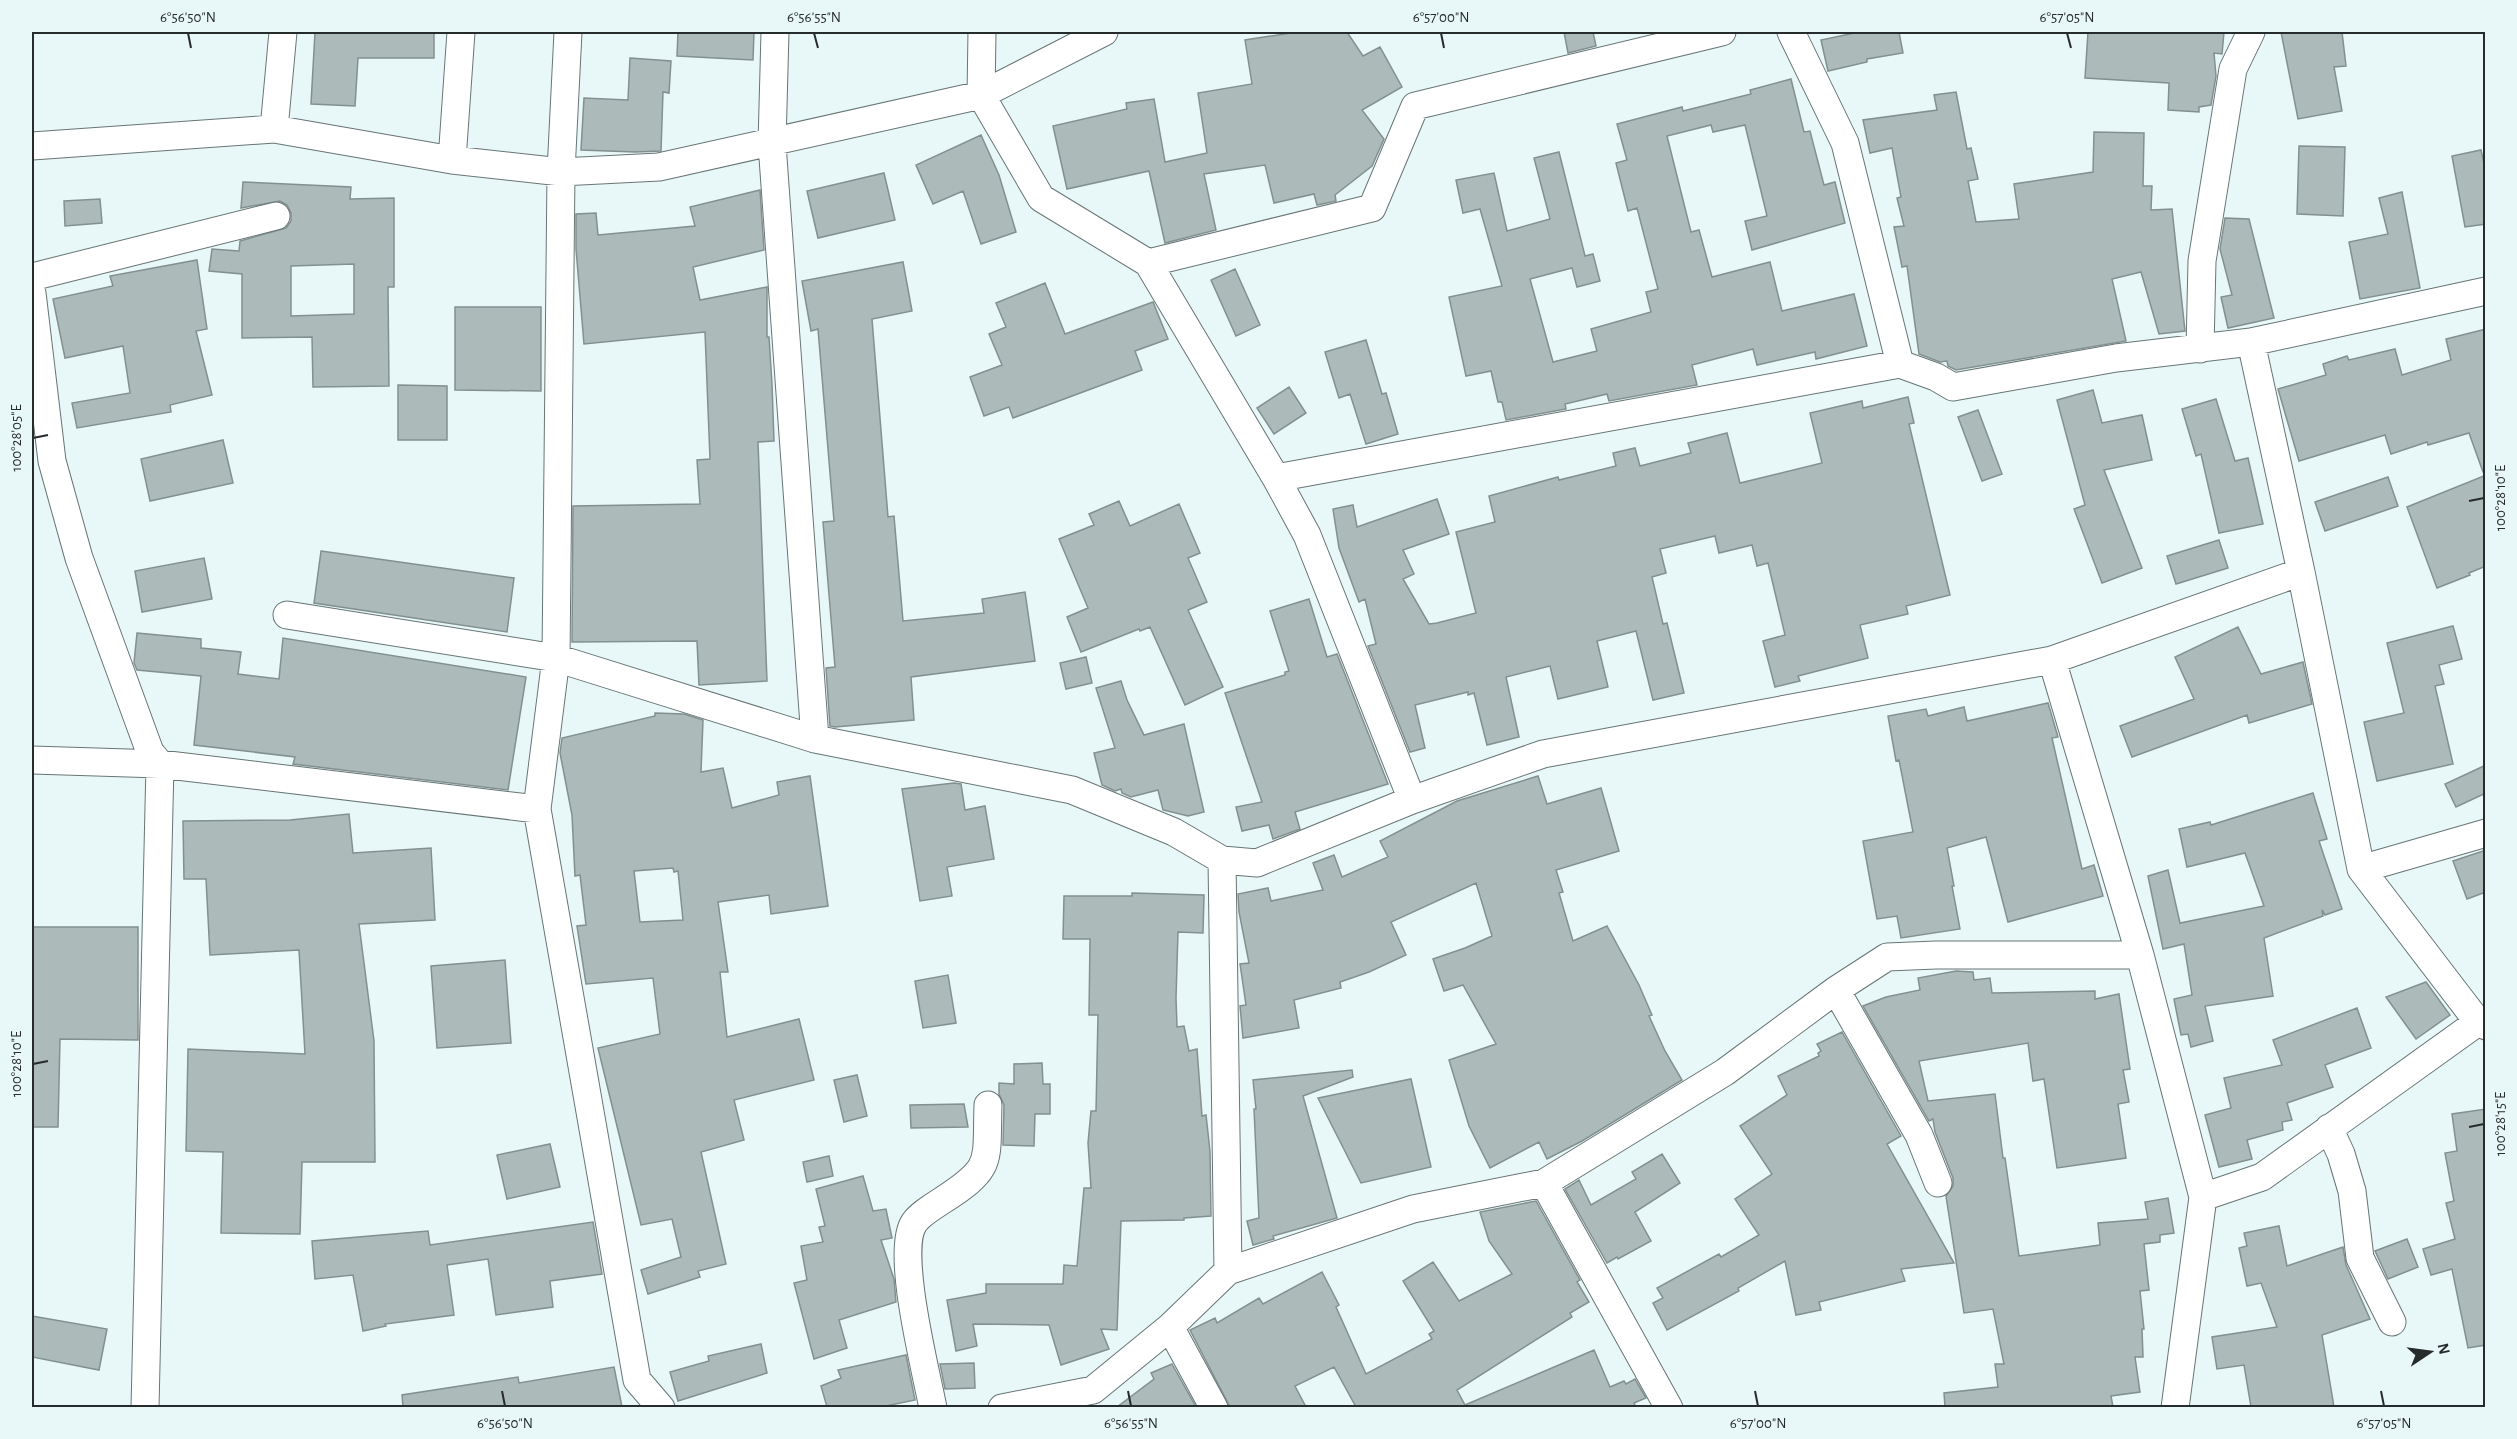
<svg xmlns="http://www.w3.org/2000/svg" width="2517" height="1439" font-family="'Alegreya Sans',sans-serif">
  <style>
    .building { fill: #adbaba; stroke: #839090; stroke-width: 1.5; fill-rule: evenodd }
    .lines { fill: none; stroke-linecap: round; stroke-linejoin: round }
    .minor-casing { stroke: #687575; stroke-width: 29 }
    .minor { stroke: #fff; stroke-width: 27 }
    .ticks { fill: none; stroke: #262b2b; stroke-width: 2 }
    .neatline { fill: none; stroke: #262b2b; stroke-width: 2 }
    .ticks-label { font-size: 15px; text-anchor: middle; fill: #262b2b }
  </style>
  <rect width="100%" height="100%" fill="#e8f7f7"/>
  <path class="building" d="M 315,32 L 434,32 L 434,58 L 358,58 L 355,106 L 311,104 Z
    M 678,32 L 754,32 L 753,60 L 677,56 Z
    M 1297,32 L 1347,32 L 1363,56 L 1380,47 L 1402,87 L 1362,110 L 1384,139 L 1372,166 L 1335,195 L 1336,201 L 1317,205 L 1314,194 L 1274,203 L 1265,165 L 1204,174 L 1216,230 L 1165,243 L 1149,171 L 1067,189 L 1053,126 L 1127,109 L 1126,103 L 1154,99 L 1165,162 L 1207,153 L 1198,93 L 1252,84 L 1245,40 Z
    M 1564,32 L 1593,32 L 1596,46 L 1568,53 Z
    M 1859,32 L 1899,32 L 1903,53 L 1867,59 L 1867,62 L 1828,71 L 1821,40 Z
    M 2088,32 L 2224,32 L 2222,54 L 2214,53 L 2216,76 L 2211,105 L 2199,107 L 2199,112 L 2168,110 L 2169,83 L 2085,78 Z
    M 2281,32 L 2342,32 L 2346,66 L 2334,67 L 2342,111 L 2298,119 Z
    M 630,58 L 671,61 L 669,93 L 663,92 L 661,151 L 635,152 L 581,150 L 584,98 L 628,100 Z
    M 1791,79 L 1804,132 L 1810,131 L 1824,185 L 1835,182 L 1845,223 L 1752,250 L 1745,221 L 1767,216 L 1745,125 L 1713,132 L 1711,125 L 1667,136 L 1691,232 L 1699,230 L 1712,277 L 1770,262 L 1782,311 L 1854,294 L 1867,346 L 1816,359 L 1815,352 L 1757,365 L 1753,349 L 1692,365 L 1697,385 L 1609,401 L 1607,394 L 1565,404 L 1566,409 L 1506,420 L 1502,402 L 1498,402 L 1491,371 L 1466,376 L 1449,297 L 1502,286 L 1480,209 L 1463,213 L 1456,180 L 1494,173 L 1507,231 L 1550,219 L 1534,158 L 1559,152 L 1585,256 L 1593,254 L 1600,281 L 1577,287 L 1572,268 L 1530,279 L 1553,362 L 1597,351 L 1591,329 L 1651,312 L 1646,292 L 1658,289 L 1637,208 L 1628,211 L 1616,163 L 1627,160 L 1617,124 L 1682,107 L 1683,111 L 1751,94 L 1750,90 Z
    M 1956,92 L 1967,149 L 1971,148 L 1978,179 L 1968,181 L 1976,222 L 2019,219 L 2014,184 L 2093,172 L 2094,132 L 2144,133 L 2143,186 L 2152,186 L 2151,210 L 2172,209 L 2185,331 L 2159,334 L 2141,272 L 2112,279 L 2126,341 L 1956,370 L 1948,366 L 1947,361 L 1940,362 L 1919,354 L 1907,266 L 1902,267 L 1894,227 L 1904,226 L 1897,198 L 1901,197 L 1892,148 L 1870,153 L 1863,120 L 1937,110 L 1934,95 Z
    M 981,135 L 999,175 L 1016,232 L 981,244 L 963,191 L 933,204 L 916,165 Z
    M 2299,146 L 2345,147 L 2343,216 L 2297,214 Z
    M 2481,150 L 2486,172 L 2486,224 L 2465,227 L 2452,156 Z
    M 884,173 L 895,220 L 818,238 L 807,191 Z
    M 243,182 L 351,187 L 350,199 L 394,198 L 394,287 L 388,287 L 389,386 L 313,387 L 312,337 L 242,338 L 242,274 L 209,271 L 212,249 L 239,251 L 240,241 L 286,228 L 291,221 L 291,213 L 287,205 L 280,201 L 241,208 ZM 354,264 L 354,314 L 291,316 L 291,266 Z
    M 760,190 L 764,250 L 693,267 L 700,300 L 767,287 L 767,337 L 769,337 L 772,384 L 774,441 L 758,442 L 767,681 L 699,685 L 697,641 L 572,642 L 573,506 L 700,504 L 697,460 L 710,459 L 705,332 L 584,344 L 576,249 L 576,214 L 596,213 L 598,235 L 695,226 L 690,207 Z
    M 2402,192 L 2420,288 L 2360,299 L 2349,242 L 2388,234 L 2379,198 Z
    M 100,199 L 102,223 L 65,226 L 64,201 Z
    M 2225,218 L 2249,219 L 2274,318 L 2228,328 L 2221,297 L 2232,295 L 2220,249 Z
    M 197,260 L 207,329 L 196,331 L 212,395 L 170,405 L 171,412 L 77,428 L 72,403 L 130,393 L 123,346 L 65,358 L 53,299 L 113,286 L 110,276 Z
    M 903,262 L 912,311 L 872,319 L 888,517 L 894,516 L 903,621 L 984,613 L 982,599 L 1025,592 L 1035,661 L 911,677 L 914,720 L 835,727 L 830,726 L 826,668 L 835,667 L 823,522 L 834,521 L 818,329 L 811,331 L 802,281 Z
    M 1235,269 L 1260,325 L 1236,336 L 1211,280 Z
    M 1045,283 L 1065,334 L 1153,302 L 1168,339 L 1135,351 L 1142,370 L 1013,418 L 1009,407 L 984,416 L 970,377 L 1002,365 L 989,334 L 1006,327 L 996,303 Z
    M 455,307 L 541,307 L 541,391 L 455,390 Z
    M 2486,329 L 2486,472 L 2483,472 L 2469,433 L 2428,445 L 2427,442 L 2391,454 L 2385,435 L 2299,461 L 2278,389 L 2326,375 L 2323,364 L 2347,356 L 2349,360 L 2395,349 L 2402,375 L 2451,360 L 2446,339 Z
    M 1366,340 L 1382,394 L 1386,393 L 1398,434 L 1366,444 L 1350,394 L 1339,398 L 1325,352 Z
    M 398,385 L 447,386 L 447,440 L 398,440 Z
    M 1289,387 L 1306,413 L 1274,434 L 1257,408 Z
    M 2093,390 L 2102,423 L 2142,415 L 2152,460 L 2104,470 L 2142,568 L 2102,583 L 2074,509 L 2085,505 L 2057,400 Z
    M 1908,397 L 1914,423 L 1909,424 L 1950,595 L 1906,606 L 1908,614 L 1860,625 L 1868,658 L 1798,676 L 1800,681 L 1775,687 L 1763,641 L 1785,635 L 1768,563 L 1757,566 L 1752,545 L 1719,553 L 1715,536 L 1660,549 L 1666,573 L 1652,577 L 1663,624 L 1667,623 L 1684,693 L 1653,700 L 1636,631 L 1597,641 L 1608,687 L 1558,699 L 1550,666 L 1506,677 L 1519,737 L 1487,745 L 1474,693 L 1468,695 L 1468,692 L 1415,705 L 1425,748 L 1410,752 L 1368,646 L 1376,644 L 1365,599 L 1359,602 L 1339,548 L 1333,509 L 1353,505 L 1357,527 L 1437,499 L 1449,534 L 1403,550 L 1414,574 L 1403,579 L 1429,624 L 1437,623 L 1476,613 L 1456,532 L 1495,522 L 1489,496 L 1558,477 L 1559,480 L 1616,466 L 1613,453 L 1635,448 L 1640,466 L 1691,453 L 1688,443 L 1727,433 L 1740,483 L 1822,463 L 1810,413 L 1862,401 L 1863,408 Z
    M 2216,399 L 2235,461 L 2248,458 L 2263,524 L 2219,533 L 2201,454 L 2196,456 L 2182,409 Z
    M 1978,410 L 2002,474 L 1982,481 L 1958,417 Z
    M 223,440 L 233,483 L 150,501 L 141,459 Z
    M 2486,475 L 2486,566 L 2469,573 L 2470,575 L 2437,588 L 2407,507 Z
    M 2388,477 L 2398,506 L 2325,531 L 2315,502 Z
    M 1119,501 L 1130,526 L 1179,504 L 1200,553 L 1188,558 L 1207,602 L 1188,610 L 1223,687 L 1185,705 L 1150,627 L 1140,631 L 1139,629 L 1081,652 L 1067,617 L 1088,608 L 1059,539 L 1094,525 L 1089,514 Z
    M 2219,540 L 2228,568 L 2176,584 L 2167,556 Z
    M 321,551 L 514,578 L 507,632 L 314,603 Z
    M 204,558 L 212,599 L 142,612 L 135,571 Z
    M 1309,599 L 1327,657 L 1337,654 L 1388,784 L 1295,812 L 1300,829 L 1273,839 L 1269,825 L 1242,831 L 1236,807 L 1262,802 L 1225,693 L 1285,675 L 1285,672 L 1289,671 L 1270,611 Z
    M 2453,626 L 2462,659 L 2439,665 L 2444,684 L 2435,686 L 2453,764 L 2377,781 L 2364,722 L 2404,713 L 2387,643 Z
    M 2238,627 L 2261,674 L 2303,662 L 2312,704 L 2249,723 L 2247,715 L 2132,757 L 2120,726 L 2194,699 L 2175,657 Z
    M 137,633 L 201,639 L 201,648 L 241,652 L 238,674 L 279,679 L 283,638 L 526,677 L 508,790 L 293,764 L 295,757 L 194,745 L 201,676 L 137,670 L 134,663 Z
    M 1086,657 L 1092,683 L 1066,689 L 1060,663 Z
    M 1121,681 L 1127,700 L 1144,735 L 1184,724 L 1204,812 L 1188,816 L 1163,810 L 1158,790 L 1131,797 L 1122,793 L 1121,789 L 1115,791 L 1102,785 L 1094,753 L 1115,748 L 1096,688 Z
    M 2048,703 L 2058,737 L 2052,738 L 2082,869 L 2094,865 L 2103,896 L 2008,922 L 1986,837 L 1947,848 L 1954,886 L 1952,886 L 1960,929 L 1901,938 L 1897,916 L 1877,919 L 1863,841 L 1913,832 L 1899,760 L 1896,761 L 1888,716 L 1926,709 L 1928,716 L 1964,707 L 1967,721 Z
    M 655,713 L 684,714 L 703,720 L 701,772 L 723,768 L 732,808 L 779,795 L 777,782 L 810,776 L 828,906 L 771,914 L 769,895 L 718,902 L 728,972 L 720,972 L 727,1037 L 799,1019 L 814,1080 L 734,1100 L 744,1140 L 701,1152 L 726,1264 L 698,1271 L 700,1277 L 648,1294 L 641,1270 L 681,1257 L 672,1219 L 641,1225 L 598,1048 L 660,1034 L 653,978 L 586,984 L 577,926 L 586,925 L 580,875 L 575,876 L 572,815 L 560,753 L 562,738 L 655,716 ZM 673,868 L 674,872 L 678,871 L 683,920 L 640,922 L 634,871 Z
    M 2486,765 L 2486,793 L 2456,807 L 2445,784 Z
    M 1538,776 L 1547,804 L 1601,788 L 1619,851 L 1556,870 L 1563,892 L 1559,893 L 1573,941 L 1607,926 L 1639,985 L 1652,1015 L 1649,1016 L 1665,1051 L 1682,1080 L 1582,1141 L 1547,1159 L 1539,1142 L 1490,1168 L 1469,1126 L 1449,1060 L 1496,1044 L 1463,985 L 1444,991 L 1433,959 L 1465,948 L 1492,936 L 1476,883 L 1391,922 L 1406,955 L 1369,972 L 1340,982 L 1341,988 L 1294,1000 L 1299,1028 L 1243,1038 L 1240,1006 L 1246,1005 L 1240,964 L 1249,963 L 1239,912 L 1238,894 L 1268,888 L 1271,901 L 1323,890 L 1313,863 L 1334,855 L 1342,877 L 1388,857 L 1380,841 L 1457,801 Z
    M 954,783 L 961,784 L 965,810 L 985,806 L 994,859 L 947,867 L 952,896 L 920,901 L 902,789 Z
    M 2313,793 L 2327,839 L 2319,841 L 2342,909 L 2325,915 L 2322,910 L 2323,916 L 2264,938 L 2273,996 L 2205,1006 L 2213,1041 L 2191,1047 L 2188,1034 L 2181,1035 L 2174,999 L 2192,995 L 2184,944 L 2163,949 L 2148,876 L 2168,870 L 2180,923 L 2264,906 L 2245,853 L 2187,867 L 2179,829 L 2210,822 L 2211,825 Z
    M 349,814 L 353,853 L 431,848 L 435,920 L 359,924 L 374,1041 L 375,1162 L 302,1162 L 300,1234 L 221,1233 L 223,1152 L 186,1151 L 188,1049 L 305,1054 L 299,950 L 210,955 L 206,879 L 184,879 L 183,821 L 290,820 Z
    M 2486,850 L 2486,892 L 2467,899 L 2453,861 Z
    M 1132,893 L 1204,895 L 1203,933 L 1178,932 L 1176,998 L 1177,1027 L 1184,1026 L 1189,1051 L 1197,1049 L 1202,1116 L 1206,1115 L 1210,1151 L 1211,1216 L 1184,1218 L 1184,1220 L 1121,1221 L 1117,1330 L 1101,1329 L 1109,1349 L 1061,1365 L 1049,1325 L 973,1324 L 977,1346 L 956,1351 L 947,1300 L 986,1293 L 986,1284 L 1063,1284 L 1064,1265 L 1077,1266 L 1084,1188 L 1091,1188 L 1088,1143 L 1091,1111 L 1096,1111 L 1098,1015 L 1089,1015 L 1090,939 L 1063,939 L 1064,896 L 1132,896 Z
    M 32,927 L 138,927 L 138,1040 L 60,1039 L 58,1127 L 32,1127 Z
    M 505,960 L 511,1043 L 437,1048 L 431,966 Z
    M 1956,971 L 1973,972 L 1974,980 L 1990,978 L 1992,993 L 2095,991 L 2095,999 L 2119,994 L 2130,1069 L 2123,1070 L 2129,1102 L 2118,1104 L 2126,1158 L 2057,1168 L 2044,1079 L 2033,1081 L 2028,1043 L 1919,1061 L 1928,1101 L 1995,1094 L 2003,1158 L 2005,1158 L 2019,1256 L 2100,1245 L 2098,1223 L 2148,1219 L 2145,1202 L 2168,1198 L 2174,1233 L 2160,1235 L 2160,1242 L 2144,1244 L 2149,1290 L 2140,1291 L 2144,1329 L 2142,1329 L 2143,1357 L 2135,1357 L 2140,1392 L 2111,1396 L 2113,1407 L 1945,1407 L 1944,1393 L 1998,1387 L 1995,1364 L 2004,1364 L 1993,1309 L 1964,1313 L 1946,1196 L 1953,1186 L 1953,1178 L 1935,1132 L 1933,1119 L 1929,1121 L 1863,1006 L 1886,997 L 1920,990 L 1918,978 Z
    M 948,975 L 956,1023 L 923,1028 L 915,981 Z
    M 2426,982 L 2450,1015 L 2416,1039 L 2386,997 Z
    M 2357,1008 L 2371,1048 L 2325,1065 L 2333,1087 L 2287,1103 L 2292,1120 L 2282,1122 L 2283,1130 L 2247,1140 L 2252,1159 L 2219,1167 L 2205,1115 L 2231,1108 L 2224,1078 L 2282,1065 L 2273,1040 Z
    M 1842,1032 L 1901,1136 L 1887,1144 L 1954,1263 L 1901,1269 L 1905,1281 L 1819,1302 L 1821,1310 L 1796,1315 L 1785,1261 L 1738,1288 L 1739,1291 L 1667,1330 L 1653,1303 L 1663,1298 L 1657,1288 L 1719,1254 L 1721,1257 L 1759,1235 L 1735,1199 L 1772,1174 L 1740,1126 L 1787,1095 L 1778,1076 L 1819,1056 L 1818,1053 L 1821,1051 L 1817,1044 Z
    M 1042,1063 L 1043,1084 L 1050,1084 L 1050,1114 L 1035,1114 L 1034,1146 L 1003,1145 L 1004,1105 L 999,1094 L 999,1083 L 1014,1084 L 1014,1064 Z
    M 1352,1070 L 1353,1077 L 1303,1096 L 1337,1218 L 1273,1236 L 1274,1239 L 1253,1245 L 1247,1221 L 1259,1218 L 1254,1109 L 1256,1109 L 1253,1080 Z
    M 857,1075 L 867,1116 L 844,1122 L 834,1080 Z
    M 1411,1079 L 1431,1167 L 1361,1183 L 1318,1098 Z
    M 964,1104 L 968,1127 L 911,1128 L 910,1105 Z
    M 2486,1109 L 2486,1345 L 2468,1348 L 2452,1269 L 2431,1275 L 2423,1249 L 2455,1239 L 2446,1203 L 2454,1201 L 2445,1153 L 2457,1151 L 2452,1114 Z
    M 550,1144 L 560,1187 L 507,1199 L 497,1155 Z
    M 1662,1154 L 1680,1183 L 1635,1212 L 1651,1241 L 1618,1259 L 1617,1257 L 1607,1263 L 1565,1189 L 1579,1180 L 1591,1205 L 1636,1179 L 1632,1172 Z
    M 829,1156 L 833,1176 L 807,1182 L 803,1162 Z
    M 863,1176 L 873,1211 L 886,1209 L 892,1238 L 881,1240 L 894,1279 L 896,1302 L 839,1320 L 847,1348 L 814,1359 L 794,1283 L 807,1280 L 801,1246 L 823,1242 L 819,1227 L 825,1226 L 816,1189 Z
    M 1536,1201 L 1580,1280 L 1577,1282 L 1589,1302 L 1570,1313 L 1572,1317 L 1457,1390 L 1465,1405 L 1594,1350 L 1610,1387 L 1624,1381 L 1626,1384 L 1635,1379 L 1646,1398 L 1634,1403 L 1636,1407 L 1356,1407 L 1334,1367 L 1295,1386 L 1306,1407 L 1230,1407 L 1190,1330 L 1215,1318 L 1217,1323 L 1259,1298 L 1263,1304 L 1322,1272 L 1339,1305 L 1336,1307 L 1366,1374 L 1432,1339 L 1429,1334 L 1434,1331 L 1403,1281 L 1433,1262 L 1459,1301 L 1512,1274 L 1489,1241 L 1480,1212 Z
    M 593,1222 L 602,1274 L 550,1281 L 553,1307 L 496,1315 L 488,1259 L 447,1265 L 454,1315 L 385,1324 L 386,1326 L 363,1331 L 353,1275 L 315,1279 L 312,1241 L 428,1231 L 430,1245 Z
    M 2279,1226 L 2287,1266 L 2343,1247 L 2346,1265 L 2370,1319 L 2322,1335 L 2334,1407 L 2251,1407 L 2244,1365 L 2217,1369 L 2212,1337 L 2277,1327 L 2261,1283 L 2247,1286 L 2239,1248 L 2247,1246 L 2244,1233 Z
    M 2407,1239 L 2418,1267 L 2388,1279 L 2375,1251 Z
    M 32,1316 L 107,1329 L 99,1370 L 32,1357 Z
    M 761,1344 L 767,1373 L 678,1401 L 670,1372 L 709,1361 L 708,1356 Z
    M 906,1355 L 915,1400 L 881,1407 L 827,1407 L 821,1386 L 841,1378 L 838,1370 Z
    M 974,1363 L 975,1388 L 945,1389 L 940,1364 Z
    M 1172,1364 L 1196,1407 L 1117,1407 L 1154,1379 L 1151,1373 Z
    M 614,1367 L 622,1407 L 403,1407 L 402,1395 L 518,1377 L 519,1383 Z"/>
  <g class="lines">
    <g class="minor-casing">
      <path id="minor" d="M 775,32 L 772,144 L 815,739
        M 982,32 L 981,95 L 1041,198 L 1148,263 L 1276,478 L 1307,535 L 1412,800
        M 1791,32 L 1845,143 L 1900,364 L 1936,377 L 1953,387 L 2116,358 L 2251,342 L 2486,291
        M 274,129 L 283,32
        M 32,146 L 274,129 L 452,160 L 561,172 L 659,167 L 981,95 L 1104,32
        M 452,160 L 461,32
        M 1148,263 L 1372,208 L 1415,106 L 1722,32
        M 32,277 L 276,216
        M 32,293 L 52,461 L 79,558 L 150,752 L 160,764 L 145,1408
        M 2251,342 L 2301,572
        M 2200,349 L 2202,261 L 2233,69 L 2251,32
        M 1276,478 L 1900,364
        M 287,615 L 556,658 L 561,172 L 568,32
        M 2052,660 L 2140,955 L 2203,1197 L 2175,1408
        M 32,760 L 160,764 L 537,809 L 556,658 L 815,739 L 1072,790 L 1174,832 L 1222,860 L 1257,863 L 1412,800 L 1543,754 L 2052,660 L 2301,572 L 2361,869 L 2478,1022 L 2486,1026
        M 537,809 L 637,1380 L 661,1408
        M 1222,860 L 1228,1271
        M 2361,869 L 2486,833
        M 1836,990 L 1919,1135 L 1938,1183
        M 2329,1128 L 2341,1154 L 2352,1191 L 2360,1258 L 2392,1322
        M 1544,1183 L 1669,1408
        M 2203,1197 L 2262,1177 L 2478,1022
        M 1170,1327 L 1214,1408
        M 933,1408 C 926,1371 895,1251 914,1223 C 920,1214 934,1206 943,1200 C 994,1167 986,1163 988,1105
        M 1002,1408 L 1093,1390 L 1170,1327 L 1228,1271 L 1413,1209 L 1544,1183 L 1725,1072 L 1836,990 L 1887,957 L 1936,955 L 2140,955"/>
    </g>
    <use href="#minor" class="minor"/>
  </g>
  <path class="ticks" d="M 188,33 L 191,48M 814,33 L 818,48M 1441,33 L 1444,48M 2067,33 L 2071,48M 33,438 L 48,435M 2469,501 L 2484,498M 33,1064 L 48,1061M 2469,1127 L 2484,1124M 502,1391 L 505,1406M 1128,1391 L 1131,1406M 1755,1391 L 1758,1406M 2381,1391 L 2384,1406"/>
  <rect width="2517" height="1439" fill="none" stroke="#e8f7f7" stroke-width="66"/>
  <g transform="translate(2430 1352) rotate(77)" stroke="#e8f7f7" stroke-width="4.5" paint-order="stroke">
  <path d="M0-4.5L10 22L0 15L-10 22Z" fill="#262b2b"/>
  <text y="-9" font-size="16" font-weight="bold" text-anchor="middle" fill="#262b2b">N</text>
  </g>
  <rect x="33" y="33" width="2451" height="1373" class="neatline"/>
  <g class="ticks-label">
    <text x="188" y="22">6°56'50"N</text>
    <text x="814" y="22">6°56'55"N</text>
    <text x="1441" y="22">6°57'00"N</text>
    <text x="2067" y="22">6°57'05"N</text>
    <text transform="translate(16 438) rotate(-90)" y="5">100°28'05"E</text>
    <text transform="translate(2500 498) rotate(-90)" y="5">100°28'10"E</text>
    <text transform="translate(16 1064) rotate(-90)" y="5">100°28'10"E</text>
    <text transform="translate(2500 1124) rotate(-90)" y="5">100°28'15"E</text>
    <text x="505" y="1428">6°56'50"N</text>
    <text x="1131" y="1428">6°56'55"N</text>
    <text x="1758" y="1428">6°57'00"N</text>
    <text x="2384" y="1428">6°57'05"N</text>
  </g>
</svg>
